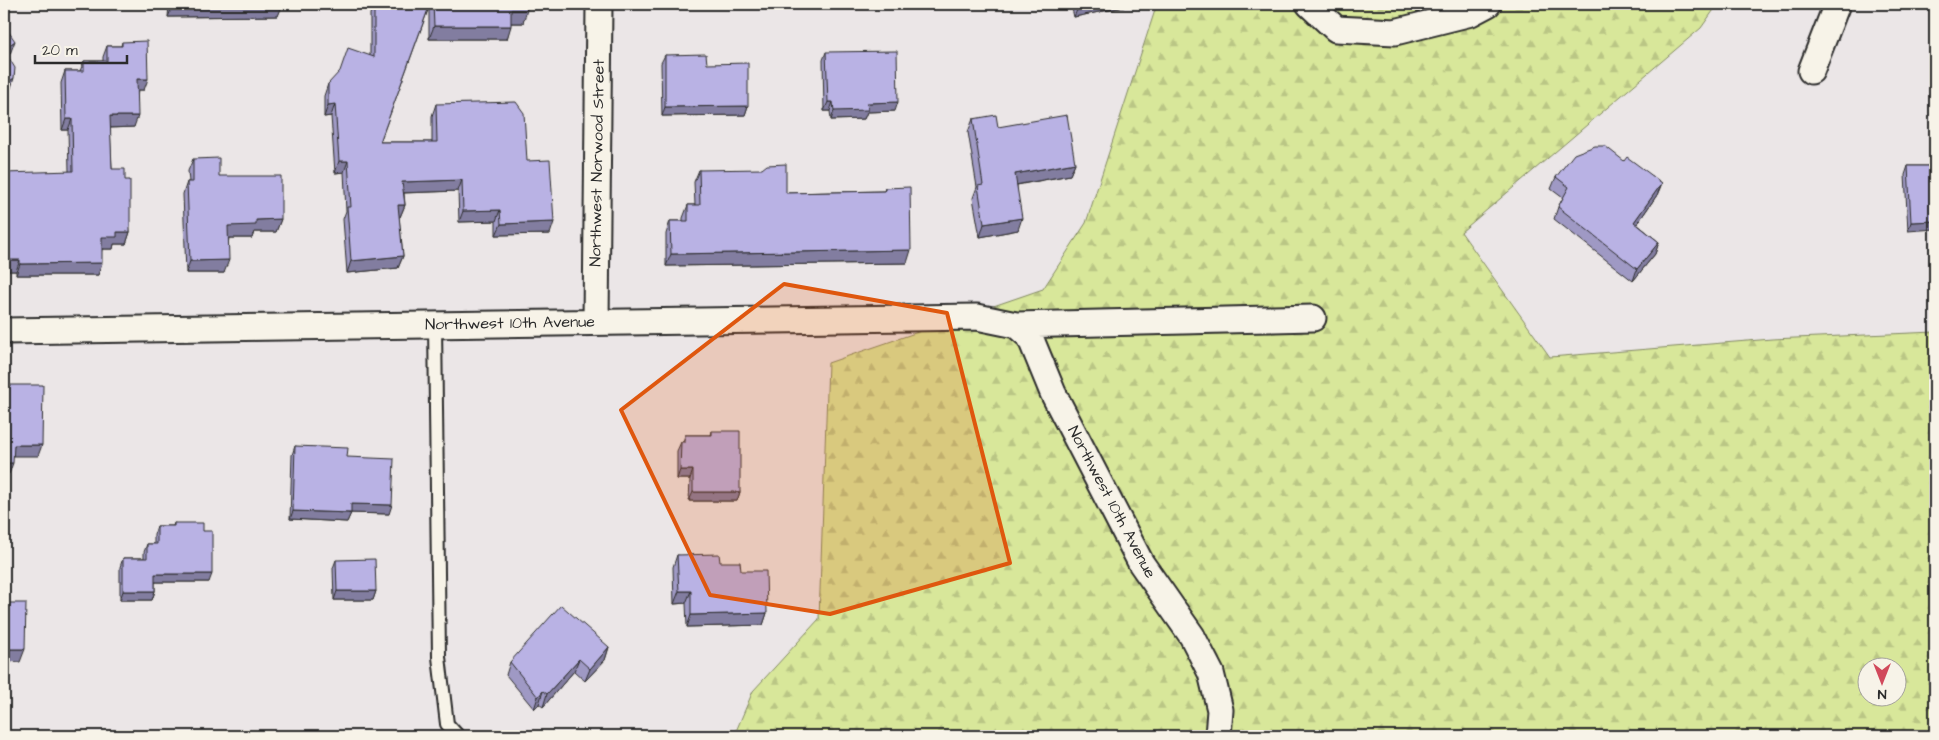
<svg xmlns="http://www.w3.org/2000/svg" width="1939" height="740" font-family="'Architects Daughter',sans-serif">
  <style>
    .forest { fill: url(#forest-firs); stroke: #828962; fill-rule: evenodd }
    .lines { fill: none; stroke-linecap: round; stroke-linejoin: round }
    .lane-casing { stroke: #2b2b2b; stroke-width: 16 }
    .street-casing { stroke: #2b2b2b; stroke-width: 29 }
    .lane { stroke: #f7f3e8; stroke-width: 12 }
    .street { stroke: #f7f3e8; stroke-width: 25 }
    .wall { fill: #9f99c4; stroke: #2b2b2b }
    .shaded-wall { fill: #827da0; stroke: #2b2b2b }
    .building { fill: #b9b2e4; stroke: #2b2b2b }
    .marked { fill: #df570e; fill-opacity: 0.2; stroke: #df570e; stroke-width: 4; stroke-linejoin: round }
    .labels { text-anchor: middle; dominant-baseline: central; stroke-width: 5; stroke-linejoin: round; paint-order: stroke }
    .street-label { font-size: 16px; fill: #2b2b2b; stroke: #f7f3e8 }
  </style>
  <defs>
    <pattern id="forest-firs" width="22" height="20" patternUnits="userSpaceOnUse" patternTransform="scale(1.25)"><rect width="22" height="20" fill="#d8e79a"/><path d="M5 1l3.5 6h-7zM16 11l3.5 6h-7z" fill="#bac685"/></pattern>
  </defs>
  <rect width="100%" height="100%" fill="#ebe6e7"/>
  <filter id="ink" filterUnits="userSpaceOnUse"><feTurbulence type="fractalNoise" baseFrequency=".02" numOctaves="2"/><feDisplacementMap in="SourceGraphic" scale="10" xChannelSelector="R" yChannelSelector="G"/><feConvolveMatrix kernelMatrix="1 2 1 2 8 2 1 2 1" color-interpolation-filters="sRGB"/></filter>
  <g filter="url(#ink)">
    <path class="forest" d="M 1157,4 L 1718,4 L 1701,28 L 1461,232 L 1550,357 L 1772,339 L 1935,332 L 1935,736 L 734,736 L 753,691 L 819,619 L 828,363 L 1043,289 L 1086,223 ZM 1866,668 L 1896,668 L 1896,698 L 1866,698 Z"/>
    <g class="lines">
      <g class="lane-casing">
        <path id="lane" d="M 435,324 L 439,657 L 447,724 L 458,736"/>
      </g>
      <g class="street-casing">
        <path id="street" d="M 1309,4 L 1336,29 L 1395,32 L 1471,13 L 1488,4
          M 1811,71 L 1837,4
          M 596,322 L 599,4
          M 1016,325 L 1030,337 L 1053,393 L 1141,563 L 1192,636 L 1211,673 L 1220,710 L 1218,736
          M 4,331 L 977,317 L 1016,325 L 1313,318"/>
      </g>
      <use href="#lane" class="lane"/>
      <use href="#street" class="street"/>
    </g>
    <path class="wall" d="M 169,4 L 282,4 L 278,16 L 168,17 Z
      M 374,4 L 527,4 L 523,23 L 511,23 L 507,39 L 429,39 L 429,7 L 380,142 L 432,142 L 432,116 L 436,104 L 527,161 L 550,234 L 496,235 L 496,221 L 459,222 L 458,191 L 404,193 L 405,205 L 400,217 L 399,217 L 403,256 L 398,268 L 347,273 L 343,219 L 346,211 L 344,172 L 335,173 L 331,116 L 324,117 L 324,96 L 328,84 L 370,55 L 370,14 Z
      M 1071,4 L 1125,4 L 1124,7 L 1074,17 Z
      M 122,42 L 144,90 L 138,90 L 134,127 L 110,128 L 112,169 L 125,180 L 130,232 L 126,244 L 114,244 L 113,249 L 102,249 L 98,275 L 16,275 L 16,271 L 4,271 L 69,171 L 68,130 L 62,130 L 61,83 L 65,71 L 80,71 L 84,61 L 103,61 L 103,57 L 107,46 L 121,46 Z
      M 826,52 L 895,111 L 867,112 L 864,119 L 831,120 L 830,111 L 824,111 L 823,60 Z
      M 665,55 L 707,64 L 748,106 L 745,115 L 662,116 L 661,63 Z
      M 973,119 L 998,127 L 1075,163 L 1070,175 L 1017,185 L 1018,230 L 980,237 L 973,198 L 977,187 L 968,132 Z
      M 193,159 L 281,219 L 276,232 L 254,232 L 252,238 L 229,238 L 224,273 L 186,273 L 183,194 L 187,182 L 189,182 L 188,171 Z
      M 1624,161 L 1662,183 L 1657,195 L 1637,224 L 1659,242 L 1655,254 L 1633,281 L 1554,219 L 1558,207 L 1563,198 L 1551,189 L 1556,177 Z
      M 1908,166 L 1935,166 L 1908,231 L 1905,175 Z
      M 699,170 L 786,193 L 884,191 L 885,188 L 907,263 L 666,266 L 666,234 L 670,221 L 683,221 L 683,218 L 688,205 L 695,205 L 694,182 Z
      M 712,431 L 740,492 L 737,501 L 689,501 L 690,479 L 677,479 L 677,451 L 681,442 L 683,442 L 685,435 L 711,435 Z
      M 295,446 L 347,457 L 389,514 L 351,513 L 347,522 L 290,519 L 292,455 Z
      M 174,523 L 203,531 L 209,582 L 155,582 L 155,591 L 152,600 L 120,600 L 120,567 L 123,558 L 144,558 L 144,552 L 147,544 L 154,544 L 154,535 L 157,526 L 173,526 Z
      M 677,555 L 720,562 L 767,613 L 763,625 L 687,627 L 686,603 L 674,604 L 673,567 Z
      M 336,560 L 376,591 L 373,600 L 334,600 L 333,568 Z
      M 609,647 L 605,660 L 585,681 L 574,671 L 543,707 L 539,704 L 534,709 L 506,675 L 510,662 Z"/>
    <path class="shaded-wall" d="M 283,4 L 278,16 L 168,17 L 173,5 Z
      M 1085,4 L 1125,4 L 1124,7 L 1074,17 L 1079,5 Z
      M 511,10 L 527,10 L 523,23 L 507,23 Z
      M 434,26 L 511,26 L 507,39 L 429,39 Z
      M 15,41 L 10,54 L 4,58 L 4,49 Z
      M 14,78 L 10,91 L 4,95 L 4,85 Z
      M 137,79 L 148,79 L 144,90 L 133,90 Z
      M 828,102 L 833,102 L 830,111 L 824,111 Z
      M 898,102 L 895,111 L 867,112 L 864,119 L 831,120 L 834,111 L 867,103 Z
      M 335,104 L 331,116 L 324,117 L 328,105 Z
      M 748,106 L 745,115 L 662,116 L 665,107 Z
      M 110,116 L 138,116 L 134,127 L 106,128 Z
      M 66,119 L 72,119 L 68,130 L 62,130 Z
      M 339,161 L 348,161 L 344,172 L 335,173 Z
      M 1075,163 L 1070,175 L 1010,186 L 1015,174 Z
      M 462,180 L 458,191 L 398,193 L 402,182 Z
      M 1662,183 L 1657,195 L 1630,234 L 1634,222 Z
      M 398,205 L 405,205 L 400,217 L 394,217 Z
      M 500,210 L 496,221 L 459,222 L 463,211 Z
      M 1022,218 L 1018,230 L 980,237 L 984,224 Z
      M 281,219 L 276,232 L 254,232 L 252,238 L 224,238 L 228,226 L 256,220 Z
      M 1935,221 L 1935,229 L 1908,231 L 1911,222 Z
      M 554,222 L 550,234 L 496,235 L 501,224 Z
      M 117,232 L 130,232 L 126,244 L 114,244 L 113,249 L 98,249 L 102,237 Z
      M 1659,242 L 1655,254 L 1633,281 L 1637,269 Z
      M 911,250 L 907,263 L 666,266 L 671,254 Z
      M 403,256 L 398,268 L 347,273 L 351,261 Z
      M 4,260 L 20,260 L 16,271 L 4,271 Z
      M 229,260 L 224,273 L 186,273 L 190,261 Z
      M 102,263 L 98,275 L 16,275 L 20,264 Z
      M 14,445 L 42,445 L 38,456 L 10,456 Z
      M 4,463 L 13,463 L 9,474 L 4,474 Z
      M 680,470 L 693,470 L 690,479 L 677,479 Z
      M 693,492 L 740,492 L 737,501 L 689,501 Z
      M 351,504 L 392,505 L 389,514 L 348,513 Z
      M 293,511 L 351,513 L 347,522 L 290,519 Z
      M 155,574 L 212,574 L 209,582 L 152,582 Z
      M 123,591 L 155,591 L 152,600 L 120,600 Z
      M 337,591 L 376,591 L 373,600 L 334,600 Z
      M 679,591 L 691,591 L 686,603 L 674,604 Z
      M 767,613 L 763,625 L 687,627 L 691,615 Z
      M 609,647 L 605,660 L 585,681 L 590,669 Z
      M 4,649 L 25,649 L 20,662 L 4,661 Z
      M 579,659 L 574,671 L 543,707 L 547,694 Z
      M 543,691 L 539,704 L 534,709 L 538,697 Z"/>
    <path class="building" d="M 173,4 L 283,4 L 173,5 Z
      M 374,4 L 430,4 L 380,142 L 437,142 L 436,104 L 516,102 L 524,113 L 527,161 L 550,160 L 554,222 L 501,224 L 500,210 L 463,211 L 462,180 L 402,182 L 405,205 L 398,205 L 403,256 L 351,261 L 347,207 L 351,207 L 348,161 L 339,161 L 335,104 L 328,105 L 328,84 L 340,71 L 348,48 L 374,57 Z
      M 433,4 L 527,4 L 527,10 L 511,10 L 511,26 L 434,26 Z
      M 4,25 L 15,41 L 4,49 Z
      M 147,41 L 148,79 L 137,79 L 138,116 L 110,116 L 112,169 L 125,169 L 125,180 L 130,180 L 130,232 L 117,232 L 117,237 L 102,237 L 102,263 L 20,264 L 20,260 L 4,260 L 4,173 L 73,171 L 72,119 L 66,119 L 65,71 L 84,71 L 84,61 L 107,61 L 107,46 L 122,46 L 122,42 Z
      M 4,50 L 15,68 L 14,78 L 4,85 Z
      M 897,51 L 898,102 L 867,103 L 868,110 L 834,111 L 833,102 L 828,102 L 826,52 Z
      M 706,54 L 707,64 L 748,63 L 748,106 L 665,107 L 665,55 Z
      M 996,115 L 998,127 L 1067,115 L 1075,163 L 1015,174 L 1022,218 L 984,224 L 978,186 L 983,185 L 973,119 Z
      M 1595,146 L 1605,146 L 1624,161 L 1627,157 L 1662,183 L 1634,222 L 1659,242 L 1637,269 L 1558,207 L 1569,187 L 1556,177 L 1574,154 Z
      M 219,158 L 219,176 L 281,176 L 281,219 L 256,220 L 256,225 L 228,226 L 229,260 L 190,261 L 187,182 L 193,182 L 193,159 Z
      M 786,164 L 786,193 L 885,191 L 885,188 L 910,187 L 911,250 L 671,254 L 670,221 L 688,221 L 688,205 L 700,205 L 699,170 L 762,169 L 767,165 Z
      M 1908,166 L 1935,166 L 1935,221 L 1911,222 Z
      M 4,385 L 43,385 L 42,445 L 14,445 L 13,463 L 4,463 Z
      M 712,431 L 740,431 L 740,492 L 693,492 L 693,470 L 680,470 L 681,442 L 685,442 L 685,435 L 712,435 Z
      M 295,446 L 348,448 L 347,457 L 394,459 L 392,505 L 351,504 L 351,513 L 293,511 Z
      M 174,523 L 203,523 L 203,531 L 212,531 L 212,574 L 155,574 L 155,591 L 123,591 L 123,558 L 147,558 L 147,544 L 157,544 L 157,526 L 174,526 Z
      M 719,554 L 720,562 L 740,562 L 741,571 L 766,571 L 767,613 L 691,615 L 691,591 L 679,591 L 677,555 Z
      M 375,559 L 376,591 L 337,591 L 336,560 Z
      M 4,603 L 26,603 L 25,649 L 4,649 Z
      M 561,605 L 609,647 L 590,669 L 579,659 L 547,694 L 543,691 L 538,697 L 510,662 Z"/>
  </g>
  <path class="marked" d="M 784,284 L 947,313 L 1010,563 L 830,614 L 710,595 L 621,410 Z"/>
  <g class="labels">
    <g class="street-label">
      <text transform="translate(597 163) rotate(-89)">Northwest Norwood Street</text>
      <text transform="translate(510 323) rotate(-1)">Northwest 10th Avenue</text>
      <text transform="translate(1112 502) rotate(62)">Northwest 10th Avenue</text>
    </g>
  </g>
  <rect width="1939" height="740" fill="none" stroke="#f7f3e8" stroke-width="20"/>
  <rect x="10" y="10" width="1919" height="720" fill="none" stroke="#2b2b2b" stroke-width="2" filter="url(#ink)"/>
  <g transform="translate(1882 682) rotate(180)"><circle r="24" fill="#f7f3e8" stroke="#a5a39c"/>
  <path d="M0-4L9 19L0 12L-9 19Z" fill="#d1495b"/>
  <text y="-8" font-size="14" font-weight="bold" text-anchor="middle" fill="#2b2b2b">N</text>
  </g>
  <path d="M35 55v8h92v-8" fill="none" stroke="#2b2b2b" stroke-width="2.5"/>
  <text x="42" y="55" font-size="15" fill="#2b2b2b" stroke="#f7f3e8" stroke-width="4" paint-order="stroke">20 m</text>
</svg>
